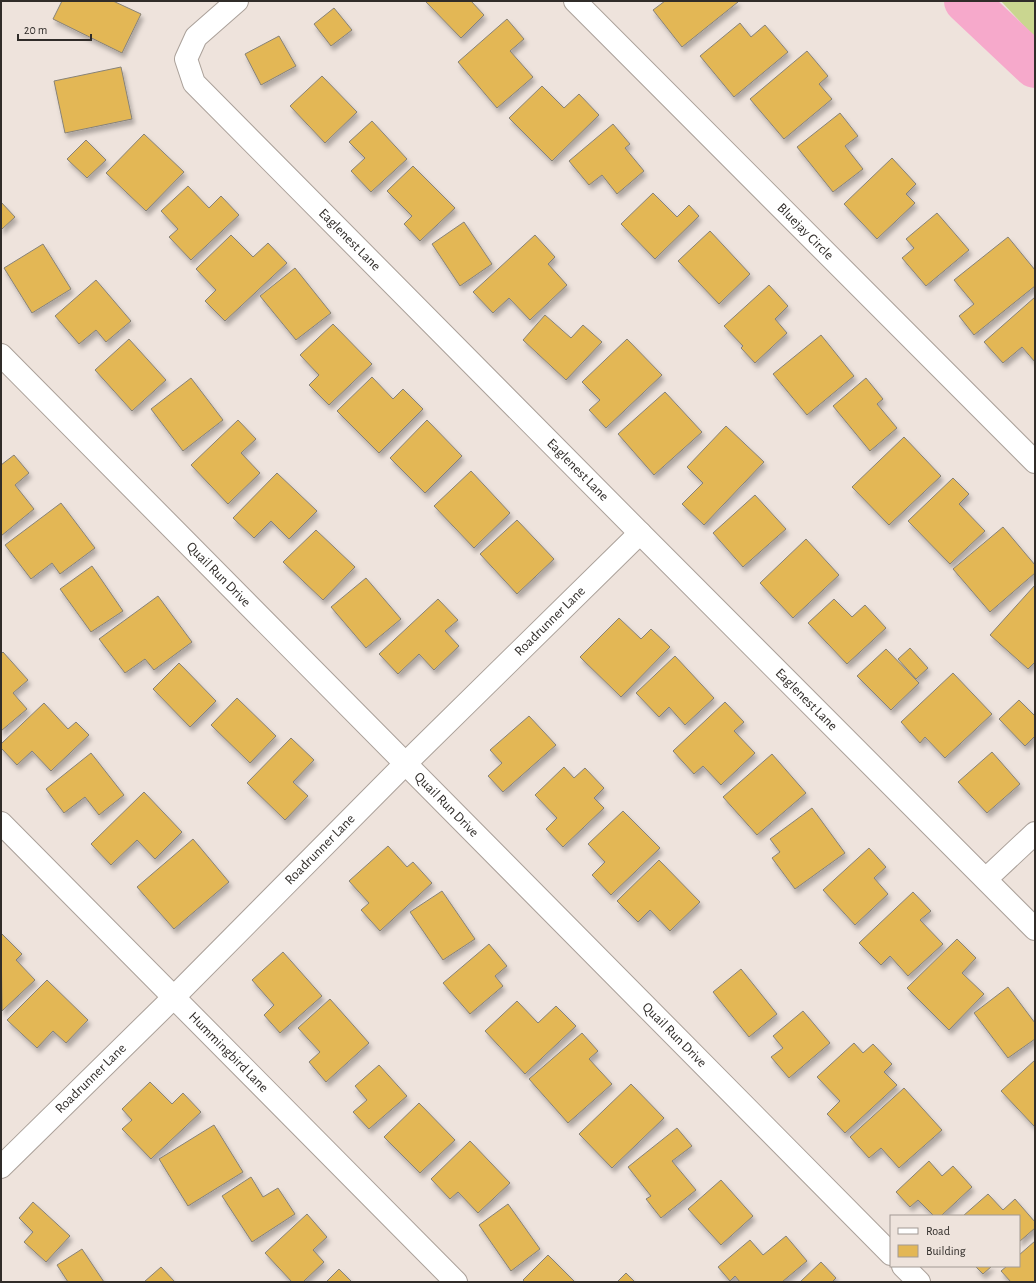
<svg xmlns="http://www.w3.org/2000/svg" width="1036" height="1283" font-family="'Alegreya Sans',sans-serif">
  <style>
    .green { fill: #cad690 }
    .lines { fill: none; stroke-linecap: round; stroke-linejoin: round }
    .river { stroke: #f6a9cb; stroke-width: 44 }
    .building { fill: #e3b755; stroke: #878278; filter: url(#shadow) }
    .street-casing { stroke: #aaa099; stroke-width: 24 }
    .street { stroke: #fff; stroke-width: 22 }
    .labels { text-anchor: middle; dominant-baseline: central; stroke-width: 4; stroke-linejoin: round; paint-order: stroke }
    .street-label { font-size: 14px; fill: #302c29; stroke: #eee3dc }
  </style>
  <defs>
    <filter id="shadow"><feDropShadow dx="2.5" dy="4.5" stdDeviation="2" flood-color="#0004"/></filter>
  </defs>
  <rect width="100%" height="100%" fill="#eee3dc"/>
  <path class="green" d="M 1001,1 L 1035,1 L 1035,38 Z"/>
  <g class="lines">
    <path class="river" d="M 966,1 L 1035,66"/>
  </g>
  <path class="building" d="M 62,1 L 113,1 L 141,14 L 122,53 L 53,19 Z
    M 425,1 L 471,1 L 484,15 L 461,38 Z
    M 665,1 L 737,1 L 738,2 L 682,47 L 653,10 Z
    M 334,8 L 352,30 L 331,46 L 314,24 Z
    M 507,19 L 524,39 L 510,51 L 533,77 L 497,108 L 458,62 Z
    M 740,23 L 751,37 L 765,25 L 788,52 L 734,97 L 700,56 Z
    M 279,36 L 296,66 L 261,85 L 245,54 Z
    M 807,51 L 828,76 L 819,84 L 832,99 L 784,139 L 750,99 Z
    M 121,67 L 132,119 L 65,133 L 54,81 Z
    M 322,76 L 357,112 L 325,143 L 290,106 Z
    M 542,86 L 564,108 L 579,94 L 599,115 L 552,161 L 509,118 Z
    M 840,113 L 858,136 L 845,146 L 863,169 L 833,192 L 797,147 Z
    M 372,121 L 407,159 L 371,192 L 351,171 L 365,158 L 349,142 Z
    M 613,124 L 630,144 L 625,148 L 644,171 L 617,194 L 602,175 L 589,185 L 569,161 Z
    M 144,134 L 184,172 L 146,211 L 106,173 Z
    M 86,140 L 106,160 L 87,178 L 67,159 Z
    M 892,158 L 916,184 L 906,194 L 915,203 L 877,239 L 844,204 Z
    M 413,166 L 455,208 L 420,241 L 404,224 L 412,216 L 387,191 Z
    M 188,186 L 209,208 L 221,196 L 239,215 L 191,260 L 169,237 L 178,229 L 161,211 Z
    M 653,193 L 677,217 L 689,205 L 699,216 L 655,259 L 621,224 Z
    M 1,202 L 15,217 L 1,230 Z
    M 937,213 L 969,250 L 926,286 L 902,258 L 914,248 L 906,239 Z
    M 464,222 L 492,264 L 460,286 L 432,244 Z
    M 710,231 L 750,274 L 719,304 L 678,261 Z
    M 231,235 L 253,257 L 268,243 L 287,263 L 225,321 L 205,301 L 216,290 L 196,269 Z
    M 535,235 L 555,257 L 548,264 L 567,285 L 530,320 L 509,298 L 493,313 L 473,292 Z
    M 1008,237 L 1035,270 L 1035,286 L 974,335 L 959,316 L 974,304 L 954,280 Z
    M 43,244 L 71,289 L 32,313 L 4,268 Z
    M 295,268 L 331,313 L 296,340 L 260,296 Z
    M 96,280 L 131,321 L 106,342 L 96,330 L 79,344 L 55,316 Z
    M 769,285 L 788,306 L 775,319 L 787,333 L 755,363 L 741,348 L 743,346 L 724,326 Z
    M 1035,297 L 1035,362 L 1022,347 L 1003,363 L 984,342 Z
    M 545,315 L 571,338 L 583,325 L 602,342 L 566,380 L 523,340 Z
    M 333,324 L 372,364 L 329,405 L 309,385 L 319,375 L 300,355 Z
    M 821,335 L 854,376 L 807,415 L 773,374 Z
    M 129,339 L 166,380 L 132,411 L 95,370 Z
    M 627,339 L 662,375 L 606,428 L 589,410 L 600,400 L 582,382 Z
    M 372,377 L 393,399 L 403,389 L 423,409 L 379,453 L 337,411 Z
    M 191,378 L 223,420 L 183,451 L 151,409 Z
    M 866,378 L 883,399 L 877,404 L 897,428 L 870,451 L 833,406 Z
    M 665,392 L 702,432 L 654,475 L 618,434 Z
    M 238,420 L 256,439 L 241,453 L 260,473 L 228,504 L 191,465 Z
    M 427,420 L 462,456 L 425,493 L 390,458 Z
    M 726,426 L 764,462 L 704,525 L 682,504 L 703,483 L 687,467 Z
    M 904,437 L 941,476 L 889,525 L 852,487 Z
    M 14,455 L 29,473 L 15,485 L 34,509 L 1,536 L 1,465 Z
    M 471,471 L 510,513 L 474,548 L 434,506 Z
    M 277,473 L 317,511 L 289,539 L 271,521 L 254,538 L 233,518 Z
    M 953,478 L 969,494 L 959,504 L 985,531 L 950,564 L 908,521 Z
    M 755,495 L 786,529 L 743,567 L 713,533 Z
    M 61,503 L 95,548 L 60,574 L 52,563 L 31,579 L 5,545 Z
    M 517,520 L 554,559 L 517,594 L 480,554 Z
    M 1003,527 L 1035,565 L 1035,573 L 990,612 L 953,569 Z
    M 316,530 L 355,567 L 323,600 L 283,562 Z
    M 806,539 L 839,575 L 793,618 L 760,583 Z
    M 92,566 L 123,611 L 91,632 L 60,589 Z
    M 366,578 L 401,619 L 366,648 L 331,607 Z
    M 1035,585 L 1035,662 L 1028,669 L 990,635 Z
    M 158,596 L 192,642 L 154,670 L 145,659 L 125,673 L 99,639 Z
    M 438,599 L 458,620 L 445,631 L 459,646 L 434,670 L 419,654 L 398,674 L 379,654 Z
    M 834,599 L 852,617 L 865,605 L 886,628 L 847,664 L 808,623 Z
    M 619,618 L 641,639 L 651,629 L 670,647 L 621,697 L 580,657 Z
    M 910,648 L 928,668 L 916,679 L 898,659 Z
    M 886,649 L 919,683 L 891,710 L 857,676 Z
    M 3,652 L 28,680 L 13,693 L 27,709 L 1,731 L 1,654 Z
    M 675,656 L 714,698 L 685,725 L 669,707 L 659,717 L 636,693 Z
    M 179,663 L 216,701 L 190,727 L 153,689 Z
    M 953,673 L 992,714 L 945,758 L 925,737 L 920,743 L 901,722 Z
    M 237,698 L 276,736 L 250,763 L 211,725 Z
    M 1019,700 L 1035,716 L 1035,736 L 1025,746 L 999,719 Z
    M 725,702 L 744,722 L 734,731 L 755,753 L 721,785 L 703,766 L 694,774 L 673,751 Z
    M 44,703 L 68,729 L 76,722 L 89,735 L 51,771 L 32,751 L 17,765 L 1,748 L 1,744 Z
    M 529,716 L 556,745 L 503,792 L 488,776 L 502,763 L 490,750 Z
    M 291,738 L 314,760 L 293,782 L 308,796 L 285,820 L 247,783 Z
    M 992,752 L 1020,784 L 987,813 L 958,782 Z
    M 91,753 L 124,795 L 99,815 L 85,797 L 64,813 L 46,789 Z
    M 772,754 L 806,793 L 757,835 L 723,797 Z
    M 564,767 L 574,778 L 585,768 L 604,788 L 594,798 L 604,808 L 563,847 L 546,829 L 557,818 L 535,795 Z
    M 144,792 L 182,832 L 155,859 L 137,840 L 111,865 L 91,844 Z
    M 812,808 L 845,853 L 795,889 L 772,858 L 780,852 L 770,839 Z
    M 623,811 L 660,848 L 611,895 L 592,875 L 605,862 L 588,844 Z
    M 193,839 L 229,882 L 174,929 L 137,887 Z
    M 388,846 L 407,867 L 413,862 L 432,883 L 380,931 L 361,910 L 369,903 L 349,881 Z
    M 869,848 L 886,867 L 874,878 L 888,894 L 855,925 L 823,890 Z
    M 659,860 L 700,902 L 670,931 L 650,910 L 638,922 L 617,901 Z
    M 442,891 L 475,939 L 443,960 L 410,912 Z
    M 913,892 L 931,911 L 920,920 L 943,944 L 908,976 L 890,956 L 881,965 L 859,943 Z
    M 1,933 L 22,954 L 16,960 L 35,980 L 2,1011 Z
    M 957,939 L 976,958 L 962,973 L 984,994 L 949,1030 L 907,988 Z
    M 489,944 L 507,966 L 495,976 L 503,986 L 470,1014 L 443,983 Z
    M 283,952 L 322,996 L 280,1033 L 264,1015 L 274,1005 L 252,980 Z
    M 741,969 L 777,1014 L 749,1037 L 713,992 Z
    M 47,980 L 88,1020 L 66,1043 L 53,1031 L 37,1048 L 7,1020 Z
    M 1008,987 L 1035,1023 L 1035,1039 L 1008,1058 L 974,1013 Z
    M 330,999 L 369,1043 L 326,1082 L 309,1062 L 320,1052 L 298,1028 Z
    M 517,1001 L 538,1023 L 556,1006 L 576,1026 L 525,1074 L 485,1031 Z
    M 803,1011 L 830,1043 L 789,1078 L 771,1057 L 783,1048 L 773,1036 Z
    M 582,1033 L 598,1051 L 589,1059 L 612,1084 L 568,1123 L 529,1079 Z
    M 854,1043 L 863,1053 L 873,1044 L 892,1064 L 884,1072 L 897,1085 L 845,1133 L 827,1114 L 840,1101 L 817,1077 Z
    M 1035,1060 L 1035,1125 L 1034,1126 L 1001,1091 Z
    M 379,1065 L 407,1096 L 369,1129 L 353,1112 L 367,1100 L 355,1086 Z
    M 150,1082 L 172,1104 L 183,1093 L 201,1112 L 151,1159 L 122,1129 L 132,1120 L 122,1109 Z
    M 631,1084 L 664,1118 L 612,1168 L 579,1134 Z
    M 904,1088 L 942,1130 L 899,1168 L 881,1148 L 869,1158 L 850,1137 Z
    M 419,1103 L 455,1140 L 420,1173 L 384,1137 Z
    M 214,1125 L 243,1172 L 188,1206 L 159,1159 Z
    M 677,1128 L 692,1146 L 672,1161 L 696,1190 L 661,1218 L 646,1199 L 651,1196 L 628,1167 Z
    M 470,1141 L 510,1183 L 478,1213 L 458,1192 L 450,1199 L 431,1179 Z
    M 929,1161 L 942,1176 L 953,1166 L 972,1187 L 941,1216 L 934,1216 L 918,1200 L 910,1207 L 896,1192 Z
    M 251,1177 L 263,1197 L 278,1188 L 295,1214 L 252,1242 L 222,1196 Z
    M 721,1180 L 753,1216 L 721,1245 L 688,1209 Z
    M 988,1194 L 1003,1210 L 1015,1199 L 1035,1222 L 1035,1228 L 1019,1242 L 1019,1216 L 963,1216 Z
    M 33,1202 L 70,1236 L 46,1262 L 24,1242 L 33,1232 L 19,1218 Z
    M 508,1204 L 540,1249 L 511,1271 L 479,1225 Z
    M 307,1214 L 327,1237 L 313,1250 L 324,1262 L 303,1282 L 292,1282 L 265,1253 Z
    M 786,1236 L 807,1261 L 782,1282 L 740,1282 L 735,1276 L 730,1281 L 718,1267 L 750,1240 L 763,1255 Z
    M 1035,1241 L 1035,1282 L 1011,1282 L 1001,1271 L 1007,1266 L 1019,1266 L 1019,1255 Z
    M 82,1249 L 104,1282 L 68,1282 L 57,1265 Z
    M 548,1255 L 575,1282 L 525,1282 L 523,1280 Z
    M 821,1262 L 836,1278 L 832,1282 L 800,1282 Z
    M 975,1266 L 992,1266 L 983,1274 Z
    M 161,1267 L 175,1282 L 144,1282 Z
    M 339,1269 L 352,1282 L 326,1282 Z
    M 626,1273 L 635,1282 L 617,1282 Z"/>
  <g class="lines">
    <g class="street-casing">
      <g id="street">
        <path id="s1" d="M 237,1 L 196,37 L 186,59 L 194,83 L 640,533 L 1035,929"/>
        <path id="s2" d="M 575,1 L 1035,462"/>
        <path id="s3" d="M 1,355 L 891,1254"/>
        <path id="s4" d="M 1,823 L 456,1282"/>
        <path d="M 986,879 L 1035,833"/>
        <path id="s5" d="M 1,1167 L 173,998 L 405,764 L 640,533"/>
        <path d="M 903,1266 L 919,1282"/>
      </g>
    </g>
    <use href="#street" class="street"/>
  </g>
  <g class="labels">
    <g class="street-label">
      <text stroke="none"><textPath href="#s2" startOffset="326">Bluejay Circle</textPath></text>
      <text stroke="none"><textPath href="#s1" startOffset="325">Eaglenest Lane</textPath></text>
      <text stroke="none"><textPath href="#s1" startOffset="649">Eaglenest Lane</textPath></text>
      <text stroke="none"><textPath href="#s3" startOffset="309">Quail Run Drive</textPath></text>
      <text stroke="none"><textPath href="#s5" startOffset="774">Roadrunner Lane</textPath></text>
      <text stroke="none"><textPath href="#s1" startOffset="973">Eaglenest Lane</textPath></text>
      <text stroke="none"><textPath href="#s3" startOffset="633">Quail Run Drive</textPath></text>
      <text stroke="none"><textPath href="#s5" startOffset="450">Roadrunner Lane</textPath></text>
      <text stroke="none"><textPath href="#s3" startOffset="957">Quail Run Drive</textPath></text>
      <text stroke="none"><textPath href="#s4" startOffset="323">Hummingbird Lane</textPath></text>
      <text stroke="none"><textPath href="#s5" startOffset="126">Roadrunner Lane</textPath></text>
    </g>
  </g>
  <rect width="1036" height="1283" fill="none" stroke="#302c29" stroke-width="4"/>
  <rect x="890" y="1215" width="130" height="52" fill="#eee3dc" stroke="#a29a94"/>
  <rect x="898" y="1228" width="20" height="6" fill="#ffffff" stroke="#a29a94"/>
  <text x="926" y="1235" font-size="12" fill="#302c29">Road</text>
  <rect x="898" y="1245" width="20" height="12" fill="#e3b755" stroke="#a29a94"/>
  <text x="926" y="1255" font-size="12" fill="#302c29">Building</text>
  <path d="M18 34v6h73v-6" fill="none" stroke="#302c29" stroke-width="2"/>
  <text x="24" y="34" font-size="12" fill="#302c29" stroke="#eee3dc" stroke-width="3" paint-order="stroke">20 m</text>
</svg>
